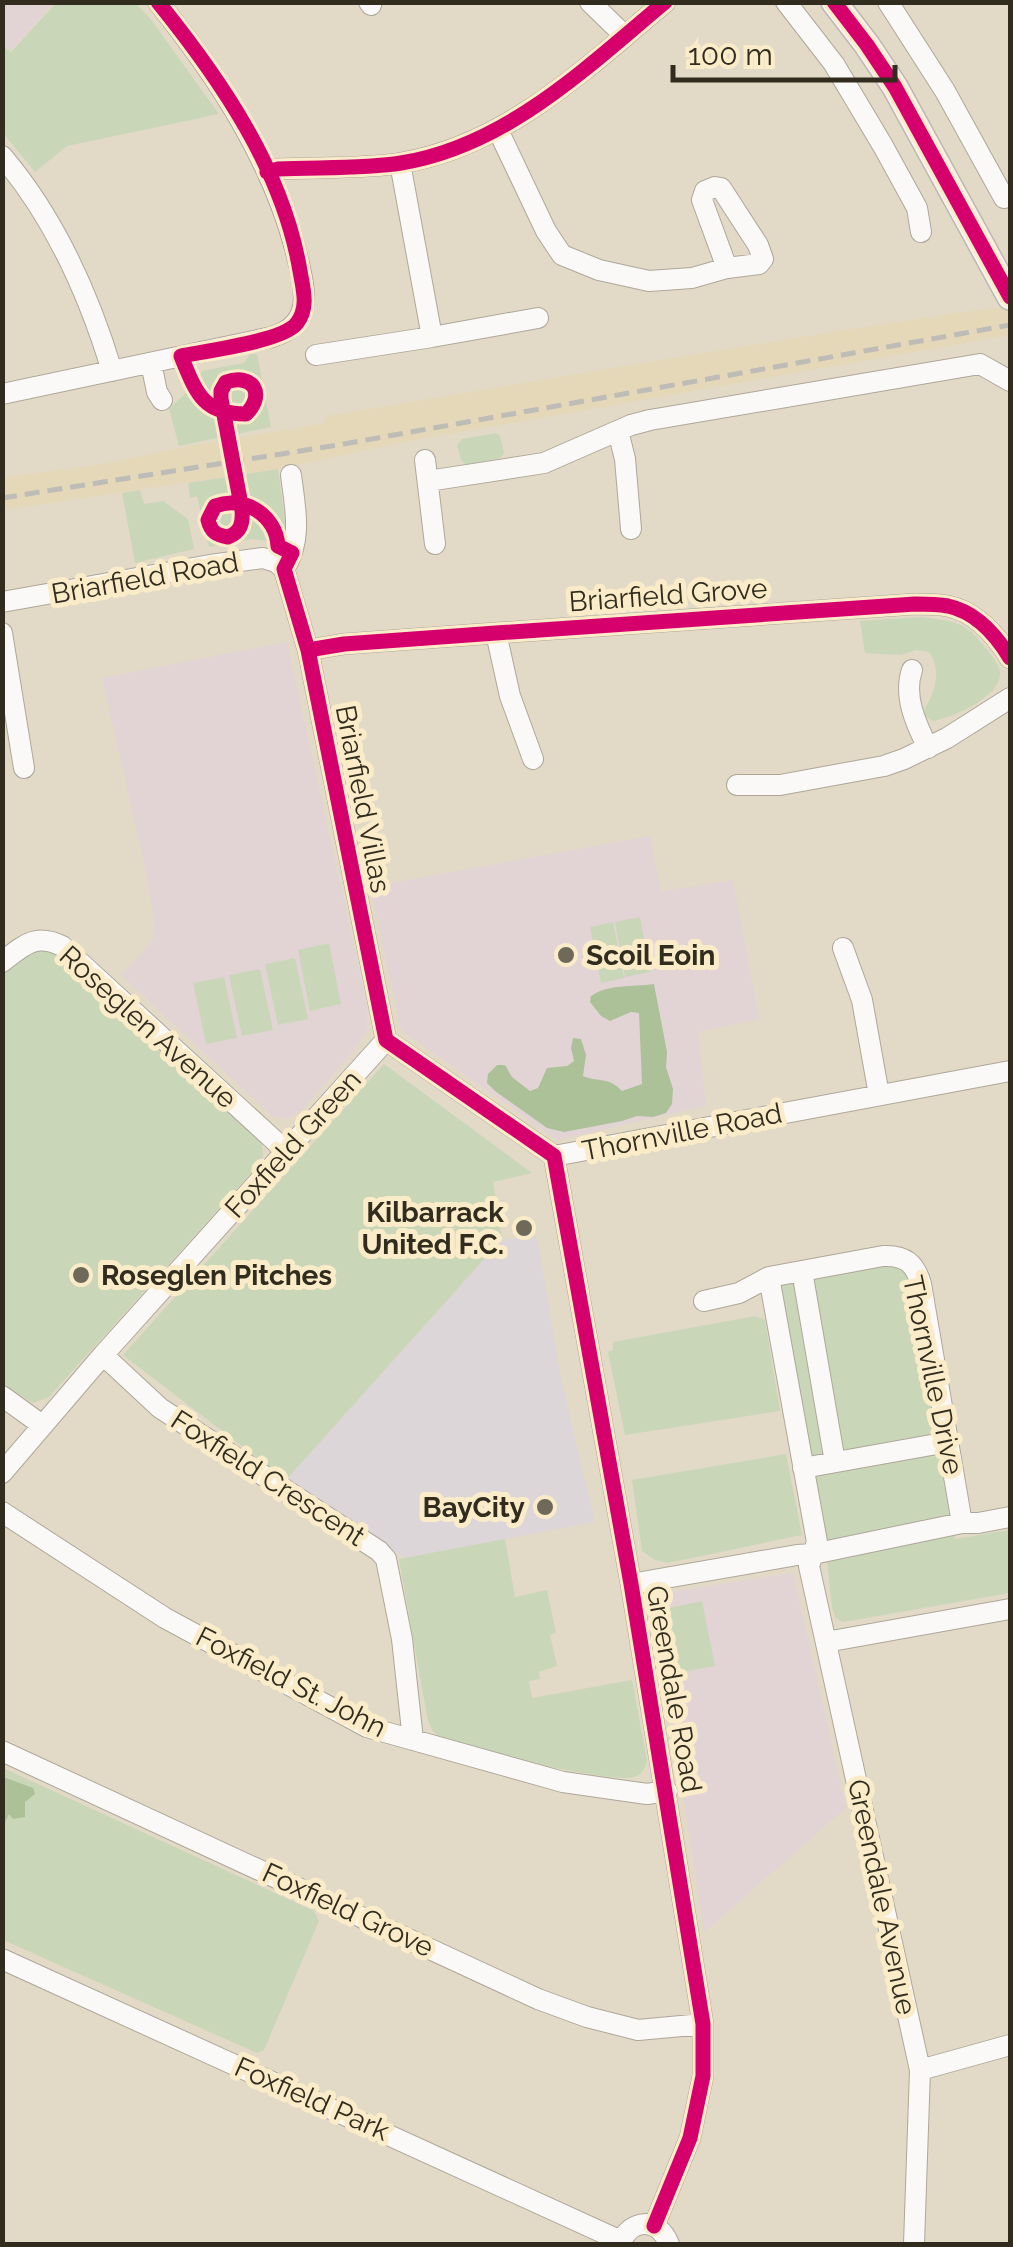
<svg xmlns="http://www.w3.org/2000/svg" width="1013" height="2247" font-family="Raleway,sans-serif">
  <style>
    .commercial { fill: #dcd6d9 }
    .built { fill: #e5d8b8 }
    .education { fill: #e2d4d5 }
    .green { fill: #cad6b8 }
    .forest { fill: #acc197 }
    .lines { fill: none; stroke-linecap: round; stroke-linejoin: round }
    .minor-casing { stroke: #aea799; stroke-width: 22 }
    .major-casing { stroke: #bfb7ad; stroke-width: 28 }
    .minor { stroke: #fbf9f7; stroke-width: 20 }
    .major { stroke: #f5f1ee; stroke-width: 25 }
    .rail { stroke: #bebcb7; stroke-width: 5; stroke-dasharray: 15 8; stroke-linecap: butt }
    .cycleway-casing { stroke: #fbecc9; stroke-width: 21 }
    .cycleway { stroke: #d6006c; stroke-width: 15 }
    .poi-dot { fill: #6f6959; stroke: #fbecc9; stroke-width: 4 }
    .labels { text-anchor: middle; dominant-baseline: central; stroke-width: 10; stroke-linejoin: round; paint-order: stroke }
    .street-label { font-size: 28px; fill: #312c1e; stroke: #fbecc9 }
    .poi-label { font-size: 28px; font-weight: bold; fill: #312c1e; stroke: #fbecc9; text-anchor: start }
  </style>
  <rect width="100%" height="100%" fill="#e2dac7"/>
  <path class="commercial" d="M 537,1237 L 561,1379 L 595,1522 L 405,1558 L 286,1480 L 502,1239 Z"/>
  <path class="built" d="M 1010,307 L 1010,335 L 404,442 L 278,469 L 3,510 L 2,478 L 103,464 L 190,446 L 322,424 L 327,416 L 624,366 L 838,331 L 978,310 Z"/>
  <path class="education" d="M 3,2 L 54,2 L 54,3 L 11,51 L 3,45 Z
    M 287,642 L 367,1006 L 367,1030 L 354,1050 L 303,1109 L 287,1119 L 272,1116 L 121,975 L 152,942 L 155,927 L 148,881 L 102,678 Z
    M 650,836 L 661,891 L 733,880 L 759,1019 L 698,1032 L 706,1106 L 557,1140 L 401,1030 L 370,887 Z
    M 793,1573 L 846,1808 L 704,1932 L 654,1604 L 665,1593 Z"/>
  <path class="green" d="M 56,3 L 136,3 L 152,21 L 219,114 L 67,146 L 35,172 L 3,133 L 3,46 L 11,52 Z
    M 250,354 L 257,354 L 271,427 L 179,446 L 169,409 L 196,383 L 202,371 L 244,363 Z
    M 496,433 L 500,436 L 504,454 L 500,458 L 466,465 L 461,460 L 457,445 L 462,439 Z
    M 278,469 L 288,544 L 252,539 L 209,547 L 197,496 L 190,498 L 188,483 Z
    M 140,490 L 144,504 L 163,501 L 188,519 L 194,549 L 135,563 L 122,493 Z
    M 922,617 C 935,619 949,620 961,625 C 973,631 981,642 989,652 C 993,658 1000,666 1000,673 C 1001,697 952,718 933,721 L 924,715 L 924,710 C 935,692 942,671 929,652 L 916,650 L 901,655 L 865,653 L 860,621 Z
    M 640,917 L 650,972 L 625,977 L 615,922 Z
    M 613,922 L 624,978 L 601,983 L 590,927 Z
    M 329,943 L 341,1004 L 310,1011 L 298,950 Z
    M 35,949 L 53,951 L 262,1143 L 263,1156 L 259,1164 L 49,1397 L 33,1403 L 3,1385 L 3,972 Z
    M 295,958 L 308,1019 L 278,1025 L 265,964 Z
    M 260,969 L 273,1030 L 242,1036 L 229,975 Z
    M 224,977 L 237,1038 L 206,1044 L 193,983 Z
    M 384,1064 L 532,1173 L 493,1182 L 502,1239 L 286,1480 L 123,1355 Z
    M 894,1265 L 903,1268 L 912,1284 L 955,1539 L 1010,1530 L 1010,1593 L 843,1622 L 836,1618 L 832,1608 L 824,1531 L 780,1288 L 784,1282 Z
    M 755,1316 L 765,1320 L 780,1411 L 625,1435 L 608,1352 L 613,1350 L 613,1342 Z
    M 786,1454 L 802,1535 L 668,1563 L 655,1560 L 642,1551 L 632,1480 Z
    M 505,1539 L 515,1597 L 547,1590 L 556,1633 L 550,1635 L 557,1666 L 539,1672 L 540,1679 L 529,1681 L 532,1698 L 632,1680 L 647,1760 C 645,1768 643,1774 634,1777 C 615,1784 455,1748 438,1736 C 431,1731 429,1723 427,1716 L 399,1559 Z
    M 702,1601 L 715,1666 L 677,1673 L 664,1609 Z
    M 3,1768 L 314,1911 L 319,1921 L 264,2050 L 257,2053 L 3,1940 Z"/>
  <path class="forest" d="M 654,984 L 667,1052 L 666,1067 L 673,1089 L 672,1104 L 666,1113 L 653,1117 L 637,1116 L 622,1121 L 564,1132 L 547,1128 L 495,1091 L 487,1083 L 488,1074 L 497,1065 L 505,1065 L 512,1077 L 530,1091 L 538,1088 L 547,1068 L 567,1066 L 574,1061 L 571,1048 L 573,1038 L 581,1039 L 586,1055 L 583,1076 C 600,1083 608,1076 622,1091 L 642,1084 L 639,1013 L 631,1012 L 610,1021 L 601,1016 L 590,1002 L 591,996 C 607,984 633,987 654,984 Z
    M 6,1778 L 33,1788 L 35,1794 L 25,1802 L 25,1817 L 13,1819 L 9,1814 L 3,1826 L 3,1779 Z"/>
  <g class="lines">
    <g class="minor-casing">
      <path id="minor" d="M 369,2 L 371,5
        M 590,2 L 625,36
        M 786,2 L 834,64 L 883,146 L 917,208 L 921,232
        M 888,2 L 945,91 L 1004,198
        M 498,130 L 546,231 L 562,255 L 599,270 L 649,281 L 692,278 L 727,268 L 759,264 L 763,259 L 758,245 L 721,188 L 715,187 L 705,191 L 702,200 L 727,268
        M 2,156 C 54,217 89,295 112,371
        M 400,163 L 432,337
        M 267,172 L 278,169 C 317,167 364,169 401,163 C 506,146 586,68 665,2
        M 316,355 L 432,337 L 538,318
        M 151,363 L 157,392 L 162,400
        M 2,394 L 272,337 C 317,323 304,285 295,248 C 270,156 217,76 158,2
        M 618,431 L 625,459 L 631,529
        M 425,460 L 435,544
        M 428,481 L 544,463 L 631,425 L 650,420 L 980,364 L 1010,381
        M 284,569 L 308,650 L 386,1040
        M 284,569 C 303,540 295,507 291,475
        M 2,602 L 210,565 L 263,558 L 276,562 L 284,569
        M 2,633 L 24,768
        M 496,633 L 510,696 L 533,759
        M 308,650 L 344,644 L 496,633 L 915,604 C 925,604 937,604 948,606 C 976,612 996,635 1010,658
        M 912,670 C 903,696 916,724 928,748
        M 737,785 L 780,785 L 884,766 L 904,759 L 947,738 L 1010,698
        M 843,948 L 862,1000 L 879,1095
        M 2,962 C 24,945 35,933 62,946 L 286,1151
        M 386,1040 L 554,1156 L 1010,1071
        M 554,1156 L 631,1584 L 703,2024 L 703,2076 L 690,2138 L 654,2226
        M 802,1271 L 835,1462
        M 769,1277 L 817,1542 L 809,1566 L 920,2070 L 914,2244
        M 704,1301 L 739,1293 L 769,1277 L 883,1256 C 905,1255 915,1263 921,1284 L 962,1523
        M 103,1355 L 160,1408 L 379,1551 L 386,1559 L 402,1639 L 413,1740
        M 2,1396 L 42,1425
        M 803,1468 L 948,1442
        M 2,1473 L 103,1355 L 386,1040
        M 2,1512 L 165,1618 L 367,1727 L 563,1782 L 647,1794 L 667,1791
        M 631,1584 L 797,1555 L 813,1554 L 962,1523 L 978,1523 L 1010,1517
        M 826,1642 L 1010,1609
        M 2,1751 L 538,1999 L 587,2017 L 638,2030 L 703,2024
        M 2,1959 L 621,2241
        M 920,2070 L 1010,2045
        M 620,2244 C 631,2218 658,2217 669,2244"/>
    </g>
    <g class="major-casing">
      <path id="major" d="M 834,2 L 867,45 L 895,87 L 1010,297"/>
    </g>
    <use href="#minor" class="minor"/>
    <use href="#major" class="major"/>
    <path class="rail" d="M 2,498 L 338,445 L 1010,325"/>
    <g class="cycleway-casing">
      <path id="cycleway" d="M 158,2 C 221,80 283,170 300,271 C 303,289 309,307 297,323 C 284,341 206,351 181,356 C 196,392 202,414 246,414 C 266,394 253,373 226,382 L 221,391 L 221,399 L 242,510 C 243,523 241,532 228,537 C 216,535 211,532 208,520 L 215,506 C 244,495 276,515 278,546 L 292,553 L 284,569 L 308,650 L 386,1040 L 554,1156 L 631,1584 L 703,2024 L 703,2076 L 690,2138 L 654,2226
        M 834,2 L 867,45 L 895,87 L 1010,297
        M 267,172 L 278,169 C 317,167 364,169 401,163 C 506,146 586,68 665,2
        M 308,650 L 344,644 L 496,633 L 915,604 C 925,604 937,604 948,606 C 976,612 996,635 1010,658"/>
    </g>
    <use href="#cycleway" class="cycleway"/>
  </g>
  <g class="poi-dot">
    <circle cx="566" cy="955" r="10"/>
    <circle cx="524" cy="1228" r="10"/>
    <circle cx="81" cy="1275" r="10"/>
    <circle cx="545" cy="1507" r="10"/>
  </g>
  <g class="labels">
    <g class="street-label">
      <text transform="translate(145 578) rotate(-10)">Briarfield Road</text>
      <text transform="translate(668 595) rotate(-4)">Briarfield Grove</text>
      <text transform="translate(363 799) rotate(79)">Briarfield Villas</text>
      <text transform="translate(148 1027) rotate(42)">Roseglen Avenue</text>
      <text transform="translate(682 1132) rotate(-11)">Thornville Road</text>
      <text transform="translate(293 1144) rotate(-48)">Foxfield Green</text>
      <text transform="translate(933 1375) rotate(78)">Thornville Drive</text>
      <text transform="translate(268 1478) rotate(33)">Foxfield Crescent</text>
      <text transform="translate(291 1682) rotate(27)">Foxfield St. John</text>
      <text transform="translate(674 1689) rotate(80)">Greendale Road</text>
      <text transform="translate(882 1897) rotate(78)">Greendale Avenue</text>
      <text transform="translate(348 1910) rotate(25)">Foxfield Grove</text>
      <text transform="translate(312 2099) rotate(24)">Foxfield Park</text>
    </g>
    <g class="poi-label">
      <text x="586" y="955">Scoil Eoin</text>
      <text x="504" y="1212" text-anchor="end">Kilbarrack<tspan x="504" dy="32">United F.C.</tspan></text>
      <text x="101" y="1275">Roseglen Pitches</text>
      <text x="525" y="1507" text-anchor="end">BayCity</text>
    </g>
  </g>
  <rect width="1013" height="2247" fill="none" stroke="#312c1e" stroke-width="10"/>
  <path d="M673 65v15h222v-15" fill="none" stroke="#312c1e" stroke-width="5"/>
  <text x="688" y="65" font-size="30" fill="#312c1e" stroke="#fbecc9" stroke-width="8" paint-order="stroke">100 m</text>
</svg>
